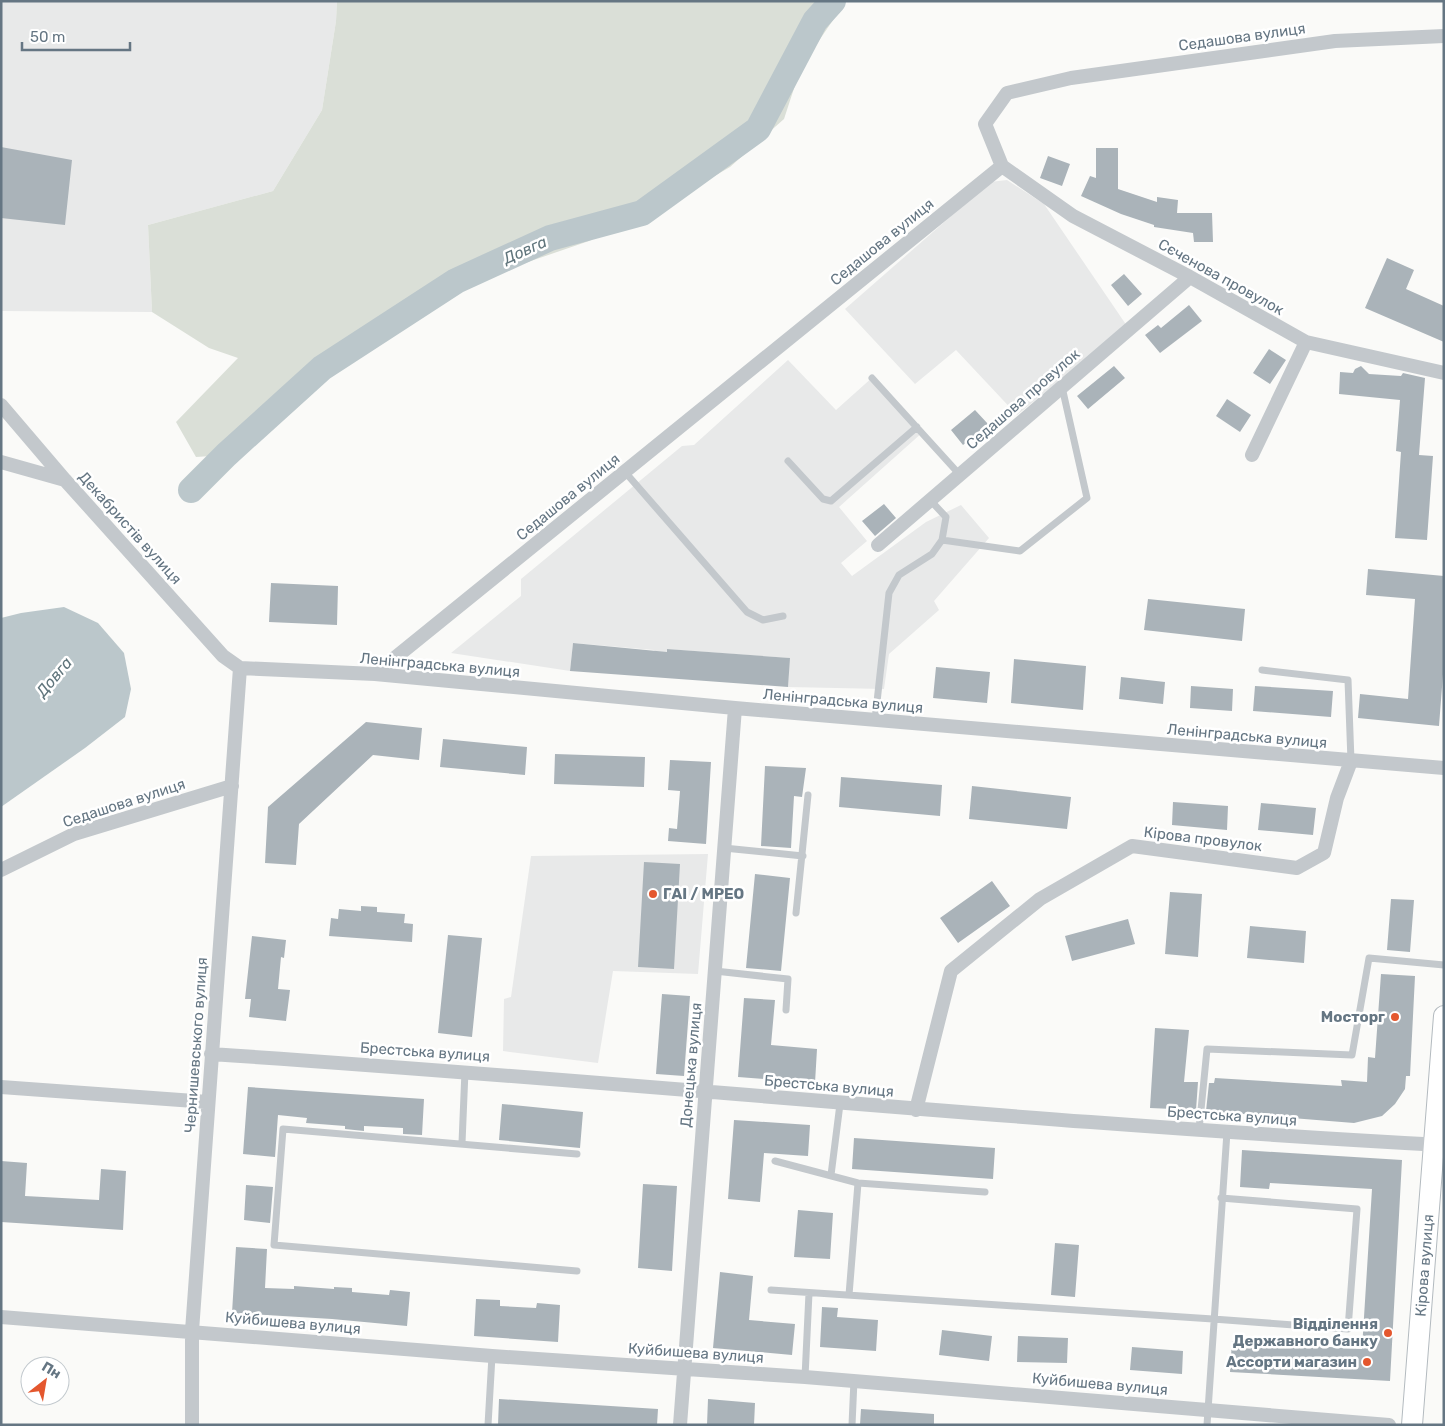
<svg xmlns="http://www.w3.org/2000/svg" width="1445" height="1426" font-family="Rubik,sans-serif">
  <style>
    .built { fill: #e8e9e9 }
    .green { fill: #dadfd7 }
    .water { fill: #bbc7cb }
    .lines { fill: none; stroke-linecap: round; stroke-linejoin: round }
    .river { stroke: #bbc7cb; stroke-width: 26 }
    .building { fill: #aab3b9 }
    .secondary-casing { stroke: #b3babf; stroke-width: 22 }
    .lane { stroke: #c3c8cc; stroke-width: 7 }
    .street { stroke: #c3c8cc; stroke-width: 14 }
    .secondary { stroke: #fff; stroke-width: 20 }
    .poi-dot { fill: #e4572e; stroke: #fff; stroke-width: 2 }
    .labels { text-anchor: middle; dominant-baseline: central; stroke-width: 5; stroke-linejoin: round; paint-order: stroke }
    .street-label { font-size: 15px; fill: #657683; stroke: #fff }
    .poi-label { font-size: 15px; font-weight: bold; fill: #657683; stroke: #fff; text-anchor: end }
    .water-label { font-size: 16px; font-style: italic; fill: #60757c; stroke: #fff }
  </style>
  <rect width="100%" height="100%" fill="#fafaf8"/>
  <path class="built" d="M 1,1 L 337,1 L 336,21 L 322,110 L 273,191 L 148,225 L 152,312 L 1,311 Z
    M 1007,180 L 1044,204 L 1127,326 L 1017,415 L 956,350 L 915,384 L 845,309 L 990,182 Z
    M 788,360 L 836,410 L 874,376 L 923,432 L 839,507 L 867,541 L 841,563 L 852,576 L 926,522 L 961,505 L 989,538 L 934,601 L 939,610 L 889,654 L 884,689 L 788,687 L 789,658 L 667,649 L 666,662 L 654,650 L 573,643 L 570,671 L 451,653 L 521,596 L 521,579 L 682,446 L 694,445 Z
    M 708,854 L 698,974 L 613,971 L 598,1063 L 503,1051 L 504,999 L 511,997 L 531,856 Z"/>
  <path class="green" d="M 337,1 L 846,1 L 801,67 L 784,119 L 730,167 L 694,188 L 589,241 L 525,263 L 456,281 L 375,346 L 328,374 L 266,430 L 226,455 L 196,457 L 176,422 L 238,358 L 209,348 L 152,312 L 148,225 L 273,191 L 322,110 L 336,21 Z"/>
  <path class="water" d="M 64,607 L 98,623 L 124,653 L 131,689 L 125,717 L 85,748 L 1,807 L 1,618 L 21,613 Z"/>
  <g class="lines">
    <path class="river" d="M 191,490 L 226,455 L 322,368 L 456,281 L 550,238 L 642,213 L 758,129 L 815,21 L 833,1"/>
  </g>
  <path class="building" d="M 1,147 L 72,160 L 65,225 L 1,218 Z
    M 1096,148 L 1118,148 L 1118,189 L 1157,202 L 1157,197 L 1178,200 L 1177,213 L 1212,213 L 1213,242 L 1194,242 L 1193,233 L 1154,227 L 1154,225 L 1121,214 L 1081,196 L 1090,176 L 1096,178 Z
    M 1048,156 L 1070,164 L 1062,186 L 1040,178 Z
    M 1387,258 L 1414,270 L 1406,289 L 1444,306 L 1444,342 L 1365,308 Z
    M 1124,274 L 1142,294 L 1128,306 L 1111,285 Z
    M 1189,305 L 1202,321 L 1160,353 L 1145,335 L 1158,325 L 1161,328 Z
    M 1269,349 L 1286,360 L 1270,384 L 1253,373 Z
    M 1114,366 L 1125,378 L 1088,409 L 1077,396 Z
    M 1361,366 L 1369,374 L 1401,376 L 1403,373 L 1425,378 L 1419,455 L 1433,456 L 1427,540 L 1395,538 L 1401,452 L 1396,451 L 1400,400 L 1339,394 L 1340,372 L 1353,373 L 1355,369 Z
    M 1227,399 L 1251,415 L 1240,432 L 1216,416 Z
    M 975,410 L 988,424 L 963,445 L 951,430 Z
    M 884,504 L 896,518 L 875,536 L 862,521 Z
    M 1368,569 L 1444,576 L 1444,661 L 1439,726 L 1358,718 L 1360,694 L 1408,699 L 1415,599 L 1366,595 Z
    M 271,583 L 338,586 L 337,625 L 269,622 Z
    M 1148,599 L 1245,609 L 1242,641 L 1144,630 Z
    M 573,643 L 667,652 L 667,649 L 790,658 L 788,687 L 570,671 Z
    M 1014,659 L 1086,666 L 1083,710 L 1011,703 Z
    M 936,667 L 990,672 L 987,703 L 933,698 Z
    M 1121,677 L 1165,682 L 1163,704 L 1119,699 Z
    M 1191,686 L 1233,689 L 1232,711 L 1190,708 Z
    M 1255,686 L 1333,691 L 1331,717 L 1253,711 Z
    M 366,722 L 422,728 L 419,760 L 373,755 L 299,824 L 296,865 L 265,863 L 268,807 Z
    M 443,739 L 527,747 L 525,775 L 440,767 Z
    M 555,754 L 645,757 L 644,787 L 554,784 Z
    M 670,760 L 711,762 L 706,844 L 668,841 L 669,828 L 677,829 L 680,791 L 668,790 Z
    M 765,766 L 806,768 L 802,797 L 794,796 L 791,848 L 761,846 Z
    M 841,777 L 942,785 L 940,816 L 839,807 Z
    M 972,786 L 1071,797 L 1067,829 L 969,819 Z
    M 1173,802 L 1228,806 L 1227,830 L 1172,825 Z
    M 1261,803 L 1316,808 L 1313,835 L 1258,830 Z
    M 644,862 L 680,864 L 674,969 L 638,967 Z
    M 755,874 L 790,878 L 781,971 L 746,968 Z
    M 992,881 L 1010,906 L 958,943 L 940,918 Z
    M 1170,892 L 1202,894 L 1198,957 L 1165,954 Z
    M 1391,899 L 1414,900 L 1410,952 L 1387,950 Z
    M 361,906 L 377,907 L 377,912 L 405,914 L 404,923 L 413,924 L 412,942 L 329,936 L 331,918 L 338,919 L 339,909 L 361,911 Z
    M 1128,919 L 1135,944 L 1072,961 L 1065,936 Z
    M 1250,926 L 1306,931 L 1304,963 L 1247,958 Z
    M 448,935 L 482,938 L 472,1037 L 438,1033 Z
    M 252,936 L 286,940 L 284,958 L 281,957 L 278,989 L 290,990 L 286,1021 L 249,1017 L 251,999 L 245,999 Z
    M 1381,974 L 1415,976 L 1410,1076 L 1406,1076 L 1405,1089 L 1395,1104 L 1382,1116 L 1354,1123 L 1206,1111 L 1209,1083 L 1214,1083 L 1215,1078 L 1342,1086 L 1341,1080 L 1367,1082 L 1368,1057 L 1375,1058 Z
    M 662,994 L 690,996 L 684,1076 L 656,1074 Z
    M 744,998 L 775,1000 L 771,1045 L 817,1049 L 815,1083 L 738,1077 Z
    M 1155,1028 L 1189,1030 L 1184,1082 L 1198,1082 L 1196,1110 L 1150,1108 Z
    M 248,1087 L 424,1099 L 422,1135 L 403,1134 L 403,1128 L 364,1126 L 364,1131 L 345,1129 L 345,1126 L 306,1123 L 307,1118 L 278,1115 L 275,1157 L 243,1154 Z
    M 502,1104 L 583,1112 L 580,1148 L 499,1140 Z
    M 734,1120 L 810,1125 L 808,1156 L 764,1153 L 760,1202 L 728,1199 Z
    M 854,1138 L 995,1148 L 993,1179 L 852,1169 Z
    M 1242,1150 L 1402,1160 L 1390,1381 L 1230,1372 L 1232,1341 L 1362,1349 L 1372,1189 L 1270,1183 L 1269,1189 L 1240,1187 Z
    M 1,1161 L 27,1163 L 25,1196 L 99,1200 L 101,1169 L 126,1171 L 123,1230 L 1,1222 Z
    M 643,1184 L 677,1186 L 672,1271 L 638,1268 Z
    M 246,1185 L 273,1187 L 270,1223 L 244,1220 Z
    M 798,1210 L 833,1213 L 830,1259 L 794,1257 Z
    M 1055,1243 L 1079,1245 L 1075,1297 L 1051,1295 Z
    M 236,1247 L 267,1249 L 265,1288 L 294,1289 L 294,1286 L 334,1289 L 334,1287 L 352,1288 L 352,1292 L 389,1295 L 390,1290 L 410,1292 L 407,1326 L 332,1319 L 232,1313 Z
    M 720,1272 L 753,1276 L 749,1320 L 795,1324 L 792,1355 L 713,1348 Z
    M 476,1299 L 500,1300 L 500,1306 L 536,1308 L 537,1303 L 560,1305 L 558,1342 L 474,1336 Z
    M 822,1307 L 838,1308 L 837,1317 L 878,1320 L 876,1351 L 820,1347 Z
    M 942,1330 L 992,1336 L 989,1361 L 939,1355 Z
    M 1018,1336 L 1068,1338 L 1067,1363 L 1017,1362 Z
    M 1132,1347 L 1183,1351 L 1182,1374 L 1130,1370 Z
    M 499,1399 L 658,1409 L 657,1425 L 498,1425 Z
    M 708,1399 L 755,1403 L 754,1425 L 707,1425 Z
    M 861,1409 L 934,1414 L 934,1425 L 860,1425 Z"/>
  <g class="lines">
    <g class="secondary-casing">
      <g id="secondary">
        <path id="s1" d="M 1412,1425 L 1444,1016"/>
      </g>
    </g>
    <path class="lane" d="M 872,378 L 960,475
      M 788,461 L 823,499 L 831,501 L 917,427
      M 625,472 L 747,612 L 763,620 L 783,616
      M 942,540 L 1020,551 L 1087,498 L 1062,387
      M 1262,670 L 1348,680 L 1351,761
      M 875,720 L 889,593 L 899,575 L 932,554 L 942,540 L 946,517 L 930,500
      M 724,848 L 803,856
      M 796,913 L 808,795
      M 715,971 L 788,979 L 786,1010
      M 1199,1130 L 1207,1049 L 1352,1055 L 1369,958 L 1444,965
      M 462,1143 L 465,1071
      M 577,1154 L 283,1129 L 274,1245 L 577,1271
      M 775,1161 L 858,1183 L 985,1192
      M 831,1175 L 840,1104
      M 771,1290 L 1213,1319 L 1348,1329 L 1357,1209 L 1221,1198
      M 849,1295 L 858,1183
      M 805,1377 L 809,1293
      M 488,1425 L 492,1356
      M 852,1425 L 854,1380
      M 1207,1425 L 1227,1132"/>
    <path class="street" d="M 1002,166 L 1073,216 L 1190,277 L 1306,342 L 1444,373
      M 1,405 L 65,480 L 223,656 L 240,668
      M 1252,455 L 1306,342
      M 1,462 L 65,480
      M 878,545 L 1190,277
      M 240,668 L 375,674 L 735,708 L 1444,768
      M 375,674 L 1002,166 L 985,124 L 1007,93 L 1071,78 L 1335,41 L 1444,36
      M 1,870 L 74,834 L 232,786
      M 211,1054 C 622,1081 1031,1123 1442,1145
      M 1,1087 L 208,1102
      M 916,1110 L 951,971 L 1040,899 L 1132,846 L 1297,868 L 1324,853 L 1337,798 L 1351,761
      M 1,1317 L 492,1356 L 805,1377 L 1389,1425
      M 192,1425 L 192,1331 L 240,668
      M 680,1425 L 735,708"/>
    <use href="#secondary" class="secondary"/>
  </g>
  <g class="poi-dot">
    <circle cx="653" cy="894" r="5"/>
    <circle cx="1395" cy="1017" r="5"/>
    <circle cx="1388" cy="1333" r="5"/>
    <circle cx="1367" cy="1362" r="5"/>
  </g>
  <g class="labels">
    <g class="street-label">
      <text transform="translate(1242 37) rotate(-8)">Седашова вулиця</text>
      <text transform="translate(882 242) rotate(-39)">Седашова вулиця</text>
      <text transform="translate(1221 277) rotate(29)">Сєченова провулок</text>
      <text transform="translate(1023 399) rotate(-41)">Седашова провулок</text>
      <text transform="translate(568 497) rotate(-39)">Седашова вулиця</text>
      <text transform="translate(130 528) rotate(48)">Декабристів вулиця</text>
      <text transform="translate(440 665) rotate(5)">Ленінградська вулиця</text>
      <text transform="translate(843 701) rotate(5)">Ленінградська вулиця</text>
      <text transform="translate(1247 736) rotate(5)">Ленінградська вулиця</text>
      <text transform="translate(124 803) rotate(-18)">Седашова вулиця</text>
      <text transform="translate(1203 839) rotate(7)">Кірова провулок</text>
      <text transform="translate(196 1045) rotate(-86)">Чернишевського вулиця</text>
      <text transform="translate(425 1052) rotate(4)">Брестська вулиця</text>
      <text transform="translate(691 1065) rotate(-85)">Донецька вулиця</text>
      <text transform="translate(829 1086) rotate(5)">Брестська вулиця</text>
      <text transform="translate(1232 1116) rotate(4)">Брестська вулиця</text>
      <text stroke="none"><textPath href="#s1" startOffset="160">Кірова вулиця</textPath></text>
      <text transform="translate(293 1323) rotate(5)">Куйбишева вулиця</text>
      <text transform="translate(696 1353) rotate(4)">Куйбишева вулиця</text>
      <text transform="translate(1100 1384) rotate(5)">Куйбишева вулиця</text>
    </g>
    <g class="poi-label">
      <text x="663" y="894" text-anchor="start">ГАІ / МРЕО</text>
      <text x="1385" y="1017">Мосторг</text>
      <text x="1378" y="1324">Відділення<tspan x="1378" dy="17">Державного банку</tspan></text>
      <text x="1357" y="1362">Ассорти магазин</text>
    </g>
    <g class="water-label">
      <text transform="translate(525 250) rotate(-24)">Довга</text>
      <text transform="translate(54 677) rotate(-50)">Довга</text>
    </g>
  </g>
  <rect width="1445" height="1426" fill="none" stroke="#657683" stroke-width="5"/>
  <g transform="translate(45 1381) rotate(31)"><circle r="24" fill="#ffffff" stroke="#c1c8cd"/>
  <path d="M0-4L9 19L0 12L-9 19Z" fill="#e4572e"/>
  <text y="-8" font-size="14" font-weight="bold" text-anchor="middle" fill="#657683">Пн</text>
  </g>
  <path d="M22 42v8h108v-8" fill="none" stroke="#657683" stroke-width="2.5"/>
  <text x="30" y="42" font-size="15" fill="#657683" stroke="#ffffff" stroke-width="4" paint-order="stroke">50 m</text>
</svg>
